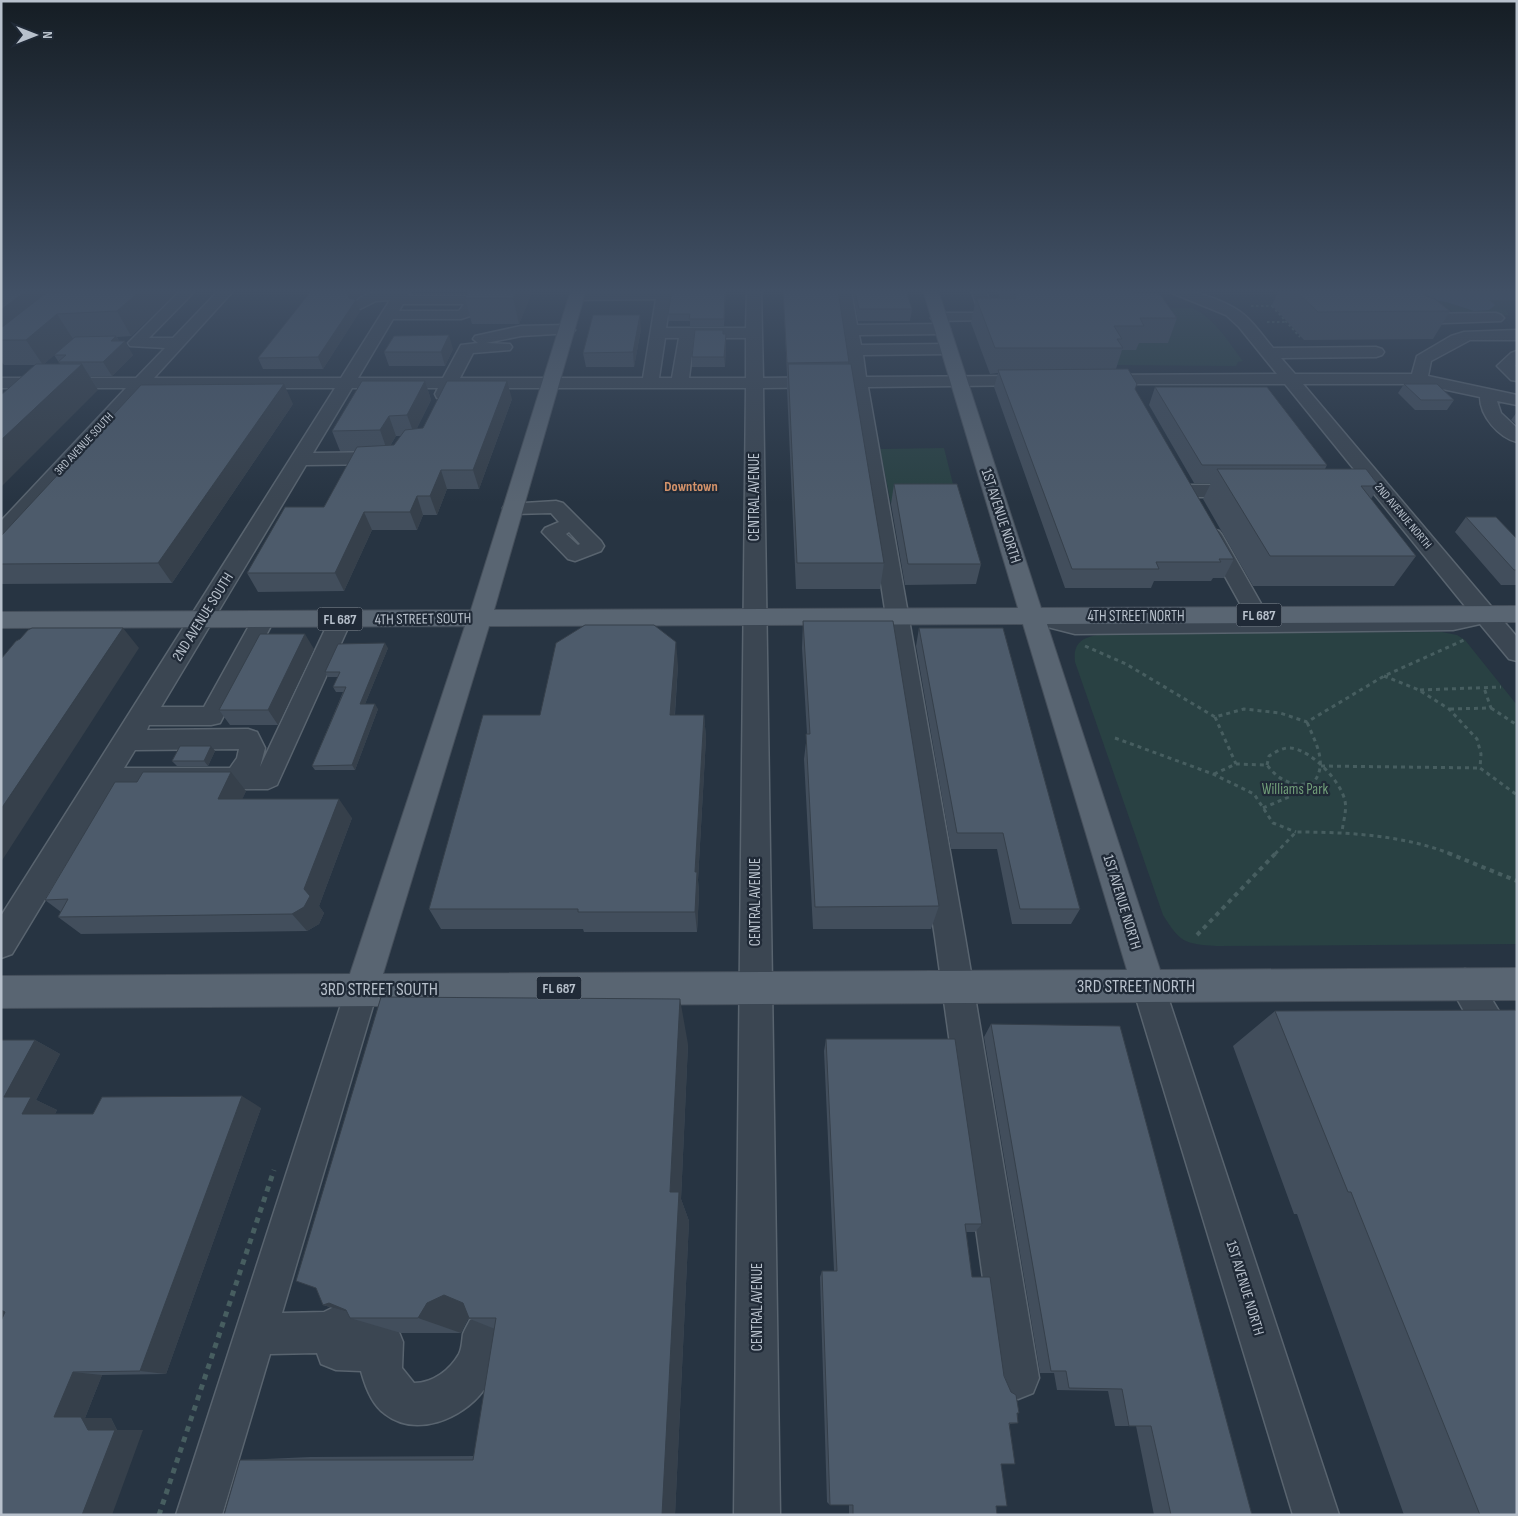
<svg xmlns="http://www.w3.org/2000/svg" width="1518" height="1516" font-family="'Sofia Sans Condensed',sans-serif">
  <style>
    .green { fill: #294143 }
    .water { fill: #3d526b }
    .lines { fill: none; stroke-linecap: round; stroke-linejoin: round }
    .minor-casing { stroke: #59646f; stroke-width: 3 }
    .major-casing { stroke: #454f5b; stroke-width: 2 }
    .path-far3 { stroke: #475e60; stroke-width: 2; stroke-dasharray: 2.5 2.5; stroke-linecap: butt }
    .path-far2 { stroke: #475e60; stroke-width: 3; stroke-dasharray: 4 4; stroke-linecap: butt }
    .path-far1 { stroke: #475e60; stroke-width: 4; stroke-dasharray: 4.5 4.5; stroke-linecap: butt }
    .path { stroke: #475e60; stroke-width: 5; stroke-dasharray: 5.5 5.5; stroke-linecap: butt }
    .minor { fill: #3b4652; fill-rule: evenodd }
    .major { fill: #596572; fill-rule: evenodd }
    .wall { fill: #424e5c; fill-rule: evenodd }
    .shaded-wall { fill: #36404b }
    .building { fill: #4d5b6b; stroke: #36404b }
    .labels { text-anchor: middle; dominant-baseline: central; stroke-width: 4.5; stroke-linejoin: round; paint-order: stroke }
    .far-street-label { font-size: 12px; fill: #b8c1cc; stroke: #202a37 }
    .far-neighbourhood-label { font-size: 14px; font-weight: bold; fill: #d5936a; stroke: #202a37 }
    .shield { fill: #202a37; stroke: #8a949f; stroke-width: 1 }
    .shield-label { font-size: 14px; font-weight: bold; fill: #b8c1cc }
    .street-label { font-size: 15px; fill: #b8c1cc; stroke: #202a37 }
    .park-label { font-size: 15px; fill: #709c78; stroke: #202a37 }
    .near-street-label { font-size: 18px; fill: #b8c1cc; stroke: #202a37 }
  </style>
  <rect width="100%" height="100%" fill="#273442"/>
  <path class="green" d="M 1267,290 L 1355,290 L 1446,302 L 1474,311 L 1489,310 L 1488,300 L 1517,300 L 1517,310 L 1506,310 L 1509,315 L 1467,316 L 1447,309 L 1285,298 Z
    M 1127,307 L 1192,308 C 1214,317 1229,343 1243,361 L 1238,362 L 1236,366 L 1115,365 L 1106,350 Z
    M 944,448 L 958,504 L 891,504 L 880,449 Z
    M 1442,632 L 1457,635 L 1465,640 L 1517,705 L 1517,944 L 1216,946 C 1184,944 1180,942 1163,915 L 1075,662 C 1072,637 1090,636 1110,633 Z"/>
  <path class="water" d="M 1355,290 L 1517,290 L 1517,300 L 1489,300 L 1495,305 L 1489,310 L 1474,311 L 1446,302 Z"/>
  <g class="lines">
    <g class="minor-casing">
      <path id="minor" d="M 181,290 L 196,290 L 149,338 L 173,338 L 219,290 L 234,290 L 154,378 L 341,378 L 390,300 L 376,301 L 360,309 L 355,308 L 353,305 C 363,291 380,291 396,292 L 397,290 L 411,290 L 408,296 L 474,296 L 479,297 L 481,300 L 473,315 L 461,319 L 393,319 L 358,378 L 443,378 L 461,345 L 478,343 L 473,339 L 475,336 L 521,326 L 567,325 L 572,327 L 575,330 L 572,333 L 521,336 L 486,343 L 510,344 L 512,347 L 510,350 L 473,353 L 460,378 L 643,378 L 656,299 L 577,300 L 572,299 L 570,296 L 572,293 L 577,292 L 672,290 L 666,328 L 746,328 L 747,290 L 761,290 L 763,378 L 850,377 L 837,290 L 851,290 L 857,325 L 942,324 L 947,326 L 950,329 L 947,332 L 942,334 L 859,335 L 861,345 L 948,344 L 954,346 L 956,349 L 954,352 L 948,354 L 863,355 L 866,377 L 1036,376 L 1038,380 L 1036,384 L 1030,385 L 868,387 L 965,937 L 1039,1378 L 1033,1393 L 1018,1399 L 1003,1393 L 997,1378 L 935,937 L 851,387 L 763,388 L 780,1515 L 734,1515 L 746,388 L 455,388 L 449,398 L 437,398 L 435,394 L 438,388 L 352,388 L 313,453 L 387,452 L 394,454 L 396,458 L 394,462 L 387,464 L 306,465 L 161,707 L 204,707 L 255,615 L 263,612 L 271,615 L 274,620 L 220,723 L 211,725 L 149,725 L 147,730 L 248,729 L 257,732 L 265,748 L 260,767 L 330,619 L 333,614 L 341,611 L 349,614 L 352,619 L 277,785 L 268,789 L 111,790 L 12,954 L 1,958 L 1,916 L 335,388 L 145,388 L 8,537 L 1,539 L 1,521 L 126,388 L 1,388 L 1,378 L 136,378 L 165,348 L 130,346 L 128,343 ZM 403,304 L 464,304 L 459,311 L 399,311 ZM 665,338 L 679,338 L 672,378 L 659,378 ZM 694,338 L 746,338 L 746,378 L 689,378 ZM 239,749 L 237,758 L 230,768 L 124,768 L 135,750 Z
        M 973,290 L 985,290 L 986,292 L 994,313 L 989,320 L 934,321 L 931,318 L 934,315 L 939,313 L 979,313 L 972,292 Z
        M 1170,290 C 1189,288 1219,299 1236,309 C 1250,317 1262,335 1273,348 L 1376,347 L 1382,349 L 1384,352 L 1382,355 L 1376,357 L 1281,358 L 1295,374 L 1412,374 L 1417,356 L 1451,336 L 1464,332 L 1517,330 L 1517,340 L 1470,340 L 1431,361 L 1428,376 L 1517,395 L 1517,405 L 1497,401 L 1501,413 L 1517,428 L 1517,442 C 1499,438 1480,416 1480,397 L 1419,384 L 1303,384 L 1517,637 L 1517,661 L 1509,659 L 1480,624 L 1453,630 L 1075,634 L 1024,621 L 1021,616 L 1024,611 L 1032,608 L 1075,618 L 1247,616 L 1202,535 L 1205,531 L 1212,529 L 1219,531 L 1222,535 L 1268,616 L 1453,614 L 1469,611 L 1285,384 L 1093,384 L 1091,380 L 1093,376 L 1099,375 L 1277,374 L 1239,327 L 1226,315 L 1172,293 Z
        M 1496,313 L 1501,315 L 1504,318 L 1501,321 L 1417,324 L 1412,322 L 1409,319 L 1412,316 L 1417,314 Z
        M 1517,351 L 1517,364 L 1515,366 L 1517,367 L 1517,381 L 1511,380 L 1497,366 L 1511,353 Z
        M 1187,485 L 1241,485 L 1248,487 L 1251,491 L 1248,495 L 1241,497 L 1187,497 L 1180,495 L 1177,491 L 1180,487 Z
        M 556,501 L 563,503 L 601,541 L 604,546 L 601,551 L 575,561 L 568,559 L 542,532 L 545,528 L 559,522 L 551,513 L 513,514 L 506,512 L 503,508 L 506,504 ZM 569,532 L 580,544 L 578,545 L 566,534 Z
        M 1465,969 L 1476,973 L 1517,1041 L 1517,1091 L 1505,1086 L 1449,984 L 1454,973 Z
        M 1148,970 L 1159,974 L 1164,985 L 1339,1515 L 1293,1515 L 1132,985 L 1137,974 Z
        M 362,974 L 373,978 L 378,989 L 282,1313 L 324,1312 L 346,1301 L 356,1302 L 370,1308 L 376,1322 L 375,1324 L 382,1321 L 397,1327 L 403,1342 L 402,1368 L 414,1383 C 433,1383 450,1370 459,1354 C 462,1348 462,1341 463,1334 C 465,1329 468,1324 470,1320 L 484,1314 L 498,1320 C 500,1324 504,1329 504,1334 C 506,1343 501,1355 497,1364 C 494,1373 490,1383 483,1391 C 462,1419 416,1438 385,1414 C 372,1405 365,1386 361,1371 L 336,1370 L 321,1364 L 317,1353 L 270,1354 L 222,1515 L 176,1515 L 346,989 L 351,978 Z"/>
    </g>
    <g class="major-casing">
      <path id="major" d="M 571,290 L 586,290 L 494,610 L 1018,608 L 923,290 L 938,290 L 1041,608 L 1517,606 L 1517,622 L 1047,624 L 1160,970 L 1517,968 L 1517,1000 L 1,1008 L 1,976 L 350,974 L 465,626 L 1,628 L 1,612 L 471,610 ZM 1023,624 L 1127,970 L 383,974 L 489,626 Z"/>
    </g>
    <path class="path-far3" d="M 1251,306 L 1272,306
      M 1272,306 L 1300,337
      M 1267,322 L 1285,322"/>
    <path class="path-far2" d="M 1085,646 L 1126,664 L 1215,717 L 1244,709 L 1280,713 L 1307,722 L 1384,676 L 1464,640
      M 1384,676 L 1419,690 L 1449,709 L 1477,739 L 1481,754 L 1480,768 L 1517,795
      M 1420,690 L 1501,687
      M 1491,708 L 1517,725
      M 1450,709 L 1491,708 L 1484,688
      M 1215,717 L 1236,764
      M 1115,738 L 1213,774 L 1254,794 L 1273,823 L 1296,832
      M 1267,765 L 1269,756 C 1276,752 1283,747 1291,748 C 1311,750 1341,781 1345,801 C 1347,811 1343,822 1342,832
      M 1321,766 L 1480,768
      M 1214,774 L 1236,764 L 1267,765 C 1279,781 1293,787 1313,783 C 1329,764 1315,742 1307,722
      M 1263,808 L 1291,796 L 1305,785
      M 1275,854 L 1296,832 C 1347,832 1403,835 1451,854"/>
    <path class="path-far1" d="M 1448,853 L 1517,881
      M 1197,935 L 1276,853"/>
    <path class="path" d="M 159,1515 L 274,1170"/>
    <use href="#minor" class="minor"/>
    <use href="#major" class="major"/>
  </g>
  <path class="wall" d="M 1,290 L 52,290 L 54,293 L 69,293 L 68,290 L 179,290 L 131,336 L 117,337 L 119,341 L 133,355 L 112,376 L 90,376 L 98,390 L 35,365 L 4,365 L 1,361 ZM 54,355 L 60,364 L 44,364 Z
    M 312,290 L 370,292 L 361,295 L 356,300 L 360,311 L 323,369 L 263,369 L 258,358 Z
    M 533,290 L 519,324 L 472,324 L 465,298 Z
    M 726,290 L 724,326 L 690,326 L 690,321 L 669,321 L 668,314 Z
    M 783,290 L 838,290 L 848,364 L 884,563 L 880,589 L 796,589 L 787,389 L 787,375 Z
    M 852,290 L 906,290 L 912,309 L 910,321 L 858,321 Z
    M 997,290 L 1132,290 L 1135,293 L 1177,318 L 1168,343 L 1139,343 L 1136,350 L 1122,350 L 1116,369 L 1135,390 L 1234,559 L 1224,578 L 1213,578 L 1211,581 L 1154,581 L 1151,588 L 1065,588 L 994,387 L 998,373 L 990,374 L 971,323 L 976,298 L 1000,298 Z
    M 1279,290 L 1423,290 L 1423,292 L 1426,296 L 1450,311 L 1433,339 L 1304,340 L 1272,305 Z
    M 641,329 L 634,367 L 586,367 L 583,353 Z
    M 723,334 L 726,343 L 725,367 L 692,367 L 692,357 Z
    M 453,349 L 445,366 L 389,366 L 384,352 Z
    M 425,381 L 431,400 L 417,428 L 423,428 L 512,399 L 479,489 L 447,489 L 437,515 L 423,515 L 417,530 L 372,530 L 344,591 L 258,592 L 247,573 L 324,507 L 355,451 L 340,451 L 332,431 ZM 396,436 L 401,436 L 394,445 L 390,446 Z
    M 1404,384 L 1454,400 L 1447,410 L 1415,410 L 1398,393 Z
    M 1155,387 L 1327,465 L 1325,469 L 1379,486 L 1371,499 L 1416,556 L 1394,586 L 1253,586 L 1203,499 L 1211,483 L 1194,483 L 1149,405 Z
    M 293,404 L 172,583 L 1,584 L 1,536 Z
    M 1517,412 L 1517,425 L 1511,420 Z
    M 894,484 L 981,564 L 976,584 L 905,585 L 891,504 Z
    M 1466,517 L 1517,539 L 1517,585 L 1501,585 L 1455,532 Z
    M 803,621 L 939,906 L 931,929 L 813,929 L 804,759 L 807,734 L 802,648 Z
    M 919,628 L 1080,909 L 1071,924 L 1012,924 L 997,849 L 951,849 L 916,646 Z
    M 388,648 L 365,704 L 378,709 L 355,770 L 315,770 L 312,766 L 343,692 L 336,692 L 333,687 L 338,677 L 328,677 L 325,672 Z
    M 314,649 L 278,725 L 230,725 L 219,710 Z
    M 678,665 L 675,715 L 704,715 L 706,738 L 698,880 L 699,893 L 697,932 L 584,932 L 583,929 L 441,929 L 429,909 L 540,715 Z
    M 211,746 L 215,751 L 208,766 L 177,766 L 172,761 Z
    M 246,791 L 242,799 L 352,818 L 319,906 L 324,913 L 319,924 L 307,931 L 81,934 L 58,917 L 61,912 L 45,900 Z
    M 1275,1011 L 1517,1515 L 1404,1515 L 1303,1231 L 1297,1214 L 1294,1214 L 1233,1046 Z
    M 991,1024 L 1252,1515 L 1154,1515 L 1136,1426 L 1115,1426 L 1108,1391 L 1057,1390 L 1054,1373 L 1040,1373 L 984,1037 Z
    M 826,1039 L 982,1224 L 975,1232 L 966,1232 L 972,1277 L 1017,1413 L 1018,1423 L 1010,1424 L 1001,1464 L 996,1506 L 997,1515 L 849,1515 L 849,1505 L 830,1505 L 827,1502 L 820,1277 L 822,1271 L 834,1271 L 824,1051 Z
    M 35,1040 L 60,1054 L 36,1100 L 57,1110 L 55,1114 L 93,1114 L 261,1108 L 166,1374 L 102,1375 L 85,1418 L 111,1418 L 117,1430 L 143,1430 L 1,1515 Z
    M 688,1044 L 681,1199 L 689,1221 L 675,1515 L 240,1460 L 310,1457 L 474,1456 L 495,1329 L 470,1319 L 468,1319 L 461,1333 L 401,1333 L 350,1318 L 347,1312 L 323,1305 Z"/>
  <path class="shaded-wall" d="M 27,290 L 52,290 L 59,301 L 1,340 L 1,310 Z
    M 141,290 L 179,290 L 131,336 L 117,311 Z
    M 351,290 L 371,290 L 370,292 L 361,295 L 352,304 L 348,293 Z
    M 517,290 L 533,290 L 519,324 L 513,298 Z
    M 356,300 L 360,311 L 323,369 L 318,357 Z
    M 57,314 L 73,339 L 43,365 L 26,340 Z
    M 640,315 L 641,329 L 634,367 L 633,352 Z
    M 726,334 L 726,343 L 725,367 L 724,357 Z
    M 449,335 L 453,349 L 445,366 L 441,352 Z
    M 116,336 L 121,345 L 125,341 L 133,355 L 112,376 L 103,362 L 111,341 Z
    M 82,364 L 98,390 L 1,487 L 1,440 Z
    M 425,381 L 431,400 L 414,434 L 407,415 Z
    M 507,381 L 512,399 L 479,489 L 473,470 Z
    M 284,384 L 293,404 L 172,583 L 158,563 Z
    M 389,416 L 396,436 L 387,450 L 380,430 Z
    M 441,470 L 447,489 L 437,515 L 430,496 Z
    M 417,496 L 423,515 L 417,530 L 410,512 Z
    M 364,512 L 372,530 L 344,591 L 335,573 Z
    M 123,628 L 139,648 L 1,862 L 1,809 Z
    M 305,634 L 314,649 L 278,725 L 268,710 Z
    M 676,642 L 678,665 L 673,738 L 670,715 Z
    M 385,643 L 388,648 L 363,709 L 360,704 Z
    M 375,704 L 378,709 L 355,770 L 352,765 Z
    M 704,715 L 706,738 L 698,880 L 699,893 L 697,932 L 695,912 L 695,872 Z
    M 211,746 L 215,751 L 208,766 L 204,761 Z
    M 231,772 L 246,791 L 234,818 L 218,799 Z
    M 339,799 L 352,818 L 319,906 L 324,913 L 319,924 L 307,931 L 292,914 L 304,889 Z
    M 680,999 L 688,1044 L 681,1199 L 689,1221 L 675,1515 L 662,1515 L 670,1192 Z
    M 35,1040 L 60,1054 L 36,1100 L 57,1110 L 49,1125 L 22,1114 L 4,1097 Z
    M 242,1096 L 261,1108 L 166,1374 L 140,1371 Z
    M 444,1295 L 483,1312 L 468,1319 L 461,1333 L 418,1318 L 427,1303 Z
    M 1,1303 L 9,1304 L 1,1321 Z
    M 329,1303 L 369,1318 L 323,1305 Z
    M 73,1372 L 102,1375 L 85,1418 L 111,1418 L 117,1430 L 143,1430 L 112,1515 L 82,1515 L 88,1430 L 54,1417 Z"/>
  <path class="building" d="M 1,290 L 27,290 L 1,310 Z
    M 112,290 L 141,290 L 117,311 L 57,314 L 26,340 L 1,340 L 1,328 L 46,293 L 107,291 Z
    M 312,290 L 351,290 L 348,293 L 349,298 L 356,300 L 318,357 L 258,358 Z
    M 469,290 L 517,290 L 513,298 L 465,298 Z
    M 672,290 L 725,290 L 724,319 L 689,319 L 690,314 L 668,314 Z
    M 783,290 L 838,290 L 849,362 L 787,363 Z
    M 855,290 L 906,290 L 912,309 L 859,309 Z
    M 1012,290 L 1132,290 L 1135,293 L 1159,293 L 1177,318 L 1140,318 L 1144,326 L 1114,326 L 1122,339 L 1117,339 L 1123,348 L 995,348 L 976,298 L 1016,298 Z
    M 1295,290 L 1424,290 L 1423,292 L 1426,296 L 1435,299 L 1450,311 L 1318,312 Z
    M 593,315 L 640,315 L 633,352 L 583,353 Z
    M 695,330 L 723,330 L 723,334 L 726,334 L 724,357 L 692,357 Z
    M 449,335 L 441,352 L 384,352 L 394,336 Z
    M 116,336 L 111,341 L 125,341 L 103,362 L 58,362 L 66,355 L 54,355 L 75,337 Z
    M 36,364 L 82,364 L 1,440 L 1,395 Z
    M 788,364 L 851,364 L 884,563 L 797,563 Z
    M 1128,369 L 1137,384 L 1135,389 L 1234,559 L 1219,559 L 1221,562 L 1156,562 L 1159,569 L 1072,569 L 998,370 Z
    M 362,381 L 425,381 L 407,415 L 389,416 L 380,430 L 332,431 Z
    M 447,381 L 507,381 L 473,470 L 441,470 L 430,496 L 417,496 L 410,512 L 364,512 L 335,573 L 247,573 L 285,507 L 324,507 L 357,447 L 394,445 L 405,430 L 423,428 Z
    M 284,384 L 158,563 L 1,564 L 1,536 L 141,385 Z
    M 1404,384 L 1437,384 L 1454,400 L 1421,400 Z
    M 1155,387 L 1267,387 L 1327,465 L 1202,465 Z
    M 1217,469 L 1366,469 L 1379,486 L 1361,486 L 1416,556 L 1270,556 Z
    M 894,484 L 957,484 L 981,564 L 908,564 Z
    M 1466,517 L 1496,517 L 1517,539 L 1517,570 L 1514,570 Z
    M 803,621 L 893,621 L 939,906 L 815,907 L 806,734 L 810,734 Z
    M 585,625 L 654,625 L 676,642 L 670,715 L 704,715 L 695,872 L 697,872 L 695,912 L 578,912 L 578,909 L 429,909 L 483,715 L 540,715 L 556,643 Z
    M 32,628 L 123,628 L 1,809 L 1,659 L 16,641 L 20,639 L 28,630 Z
    M 919,628 L 1003,628 L 1080,909 L 1020,909 L 1003,833 L 957,833 Z
    M 260,634 L 305,634 L 268,710 L 219,710 Z
    M 385,643 L 360,704 L 375,704 L 352,765 L 312,766 L 346,687 L 333,687 L 340,672 L 325,672 L 338,644 Z
    M 180,746 L 211,746 L 204,761 L 172,761 Z
    M 143,772 L 231,772 L 218,799 L 339,799 L 304,889 L 310,896 L 304,907 L 292,914 L 58,917 L 68,899 L 45,900 L 115,782 L 137,782 Z
    M 381,997 L 680,999 L 670,1192 L 679,1192 L 662,1515 L 224,1515 L 240,1460 L 473,1460 L 496,1318 L 469,1318 L 463,1303 L 444,1295 L 427,1303 L 418,1318 L 350,1318 L 346,1310 L 329,1303 L 323,1305 L 316,1288 L 296,1281 Z
    M 1515,1010 L 1517,1012 L 1517,1515 L 1480,1515 L 1358,1210 L 1351,1192 L 1348,1192 L 1275,1011 Z
    M 991,1024 L 1120,1026 L 1252,1515 L 1171,1515 L 1151,1426 L 1129,1426 L 1122,1389 L 1069,1388 L 1066,1371 L 1051,1371 Z
    M 826,1039 L 955,1039 L 982,1224 L 965,1224 L 972,1277 L 990,1277 L 1004,1376 L 1011,1392 L 1016,1395 L 1019,1413 L 1017,1413 L 1018,1423 L 1009,1423 L 1015,1464 L 1001,1464 L 1007,1506 L 996,1506 L 997,1515 L 853,1515 L 853,1505 L 830,1505 L 822,1271 L 837,1271 Z
    M 1,1040 L 35,1040 L 4,1097 L 31,1097 L 22,1114 L 93,1114 L 102,1097 L 242,1096 L 140,1371 L 73,1372 L 54,1417 L 81,1417 L 88,1430 L 115,1430 L 82,1515 L 1,1515 L 1,1321 L 5,1312 L 1,1310 Z"/>
  <linearGradient id="sky" x2="0" y2="1"><stop stop-color="#151d24"/><stop offset="0.58" stop-color="#415065"/><stop offset="1" stop-color="#415065" stop-opacity="0"/></linearGradient>
  <rect width="1518" height="502" fill="url(#sky)"/>
  <g class="labels">
    <g class="far-street-label">
      <text transform="translate(84 444) rotate(-47)">3RD AVENUE SOUTH</text>
      <text transform="translate(1403 516) rotate(50)">2ND AVENUE NORTH</text>
    </g>
    <g class="far-neighbourhood-label">
      <text x="691" y="486">Downtown</text>
    </g>
    <g class="shield">
      <rect x="1236.5" y="603.5" width="45" height="23" rx="4"/>
      <rect x="317.5" y="607.5" width="45" height="23" rx="4"/>
      <rect x="536.5" y="976.5" width="45" height="23" rx="4"/>
    </g>
    <g class="shield-label">
      <text x="1259" y="615">FL 687</text>
      <text x="340" y="619">FL 687</text>
      <text x="559" y="988">FL 687</text>
    </g>
    <g class="street-label">
      <text transform="translate(754 497) rotate(-90)">CENTRAL AVENUE</text>
      <text transform="translate(1001 516) rotate(72)">1ST AVENUE NORTH</text>
      <text x="1136" y="616">4TH STREET NORTH</text>
      <text transform="translate(203 617) rotate(-58)">2ND AVENUE SOUTH</text>
      <text transform="translate(423 619) rotate(-1)">4TH STREET SOUTH</text>
      <text transform="translate(755 902) rotate(-90)">CENTRAL AVENUE</text>
      <text transform="translate(1122 902) rotate(73)">1ST AVENUE NORTH</text>
      <text transform="translate(1245 1288) rotate(73)">1ST AVENUE NORTH</text>
      <text transform="translate(757 1307) rotate(-90)">CENTRAL AVENUE</text>
    </g>
    <g class="park-label">
      <text x="1295" y="789">Williams Park</text>
    </g>
    <g class="near-street-label">
      <text x="1136" y="986">3RD STREET NORTH</text>
      <text x="379" y="989">3RD STREET SOUTH</text>
    </g>
  </g>
  <rect width="1518" height="1516" fill="none" stroke="#b8c1cc" stroke-width="5"/>
  <g transform="translate(35 35) rotate(90)" stroke="#202a37" stroke-width="4" paint-order="stroke">
  <path d="M0-4L9 19L0 12L-9 19Z" fill="#b8c1cc"/>
  <text y="-8" font-size="14" font-weight="bold" text-anchor="middle" fill="#b8c1cc">N</text>
  </g>
</svg>
